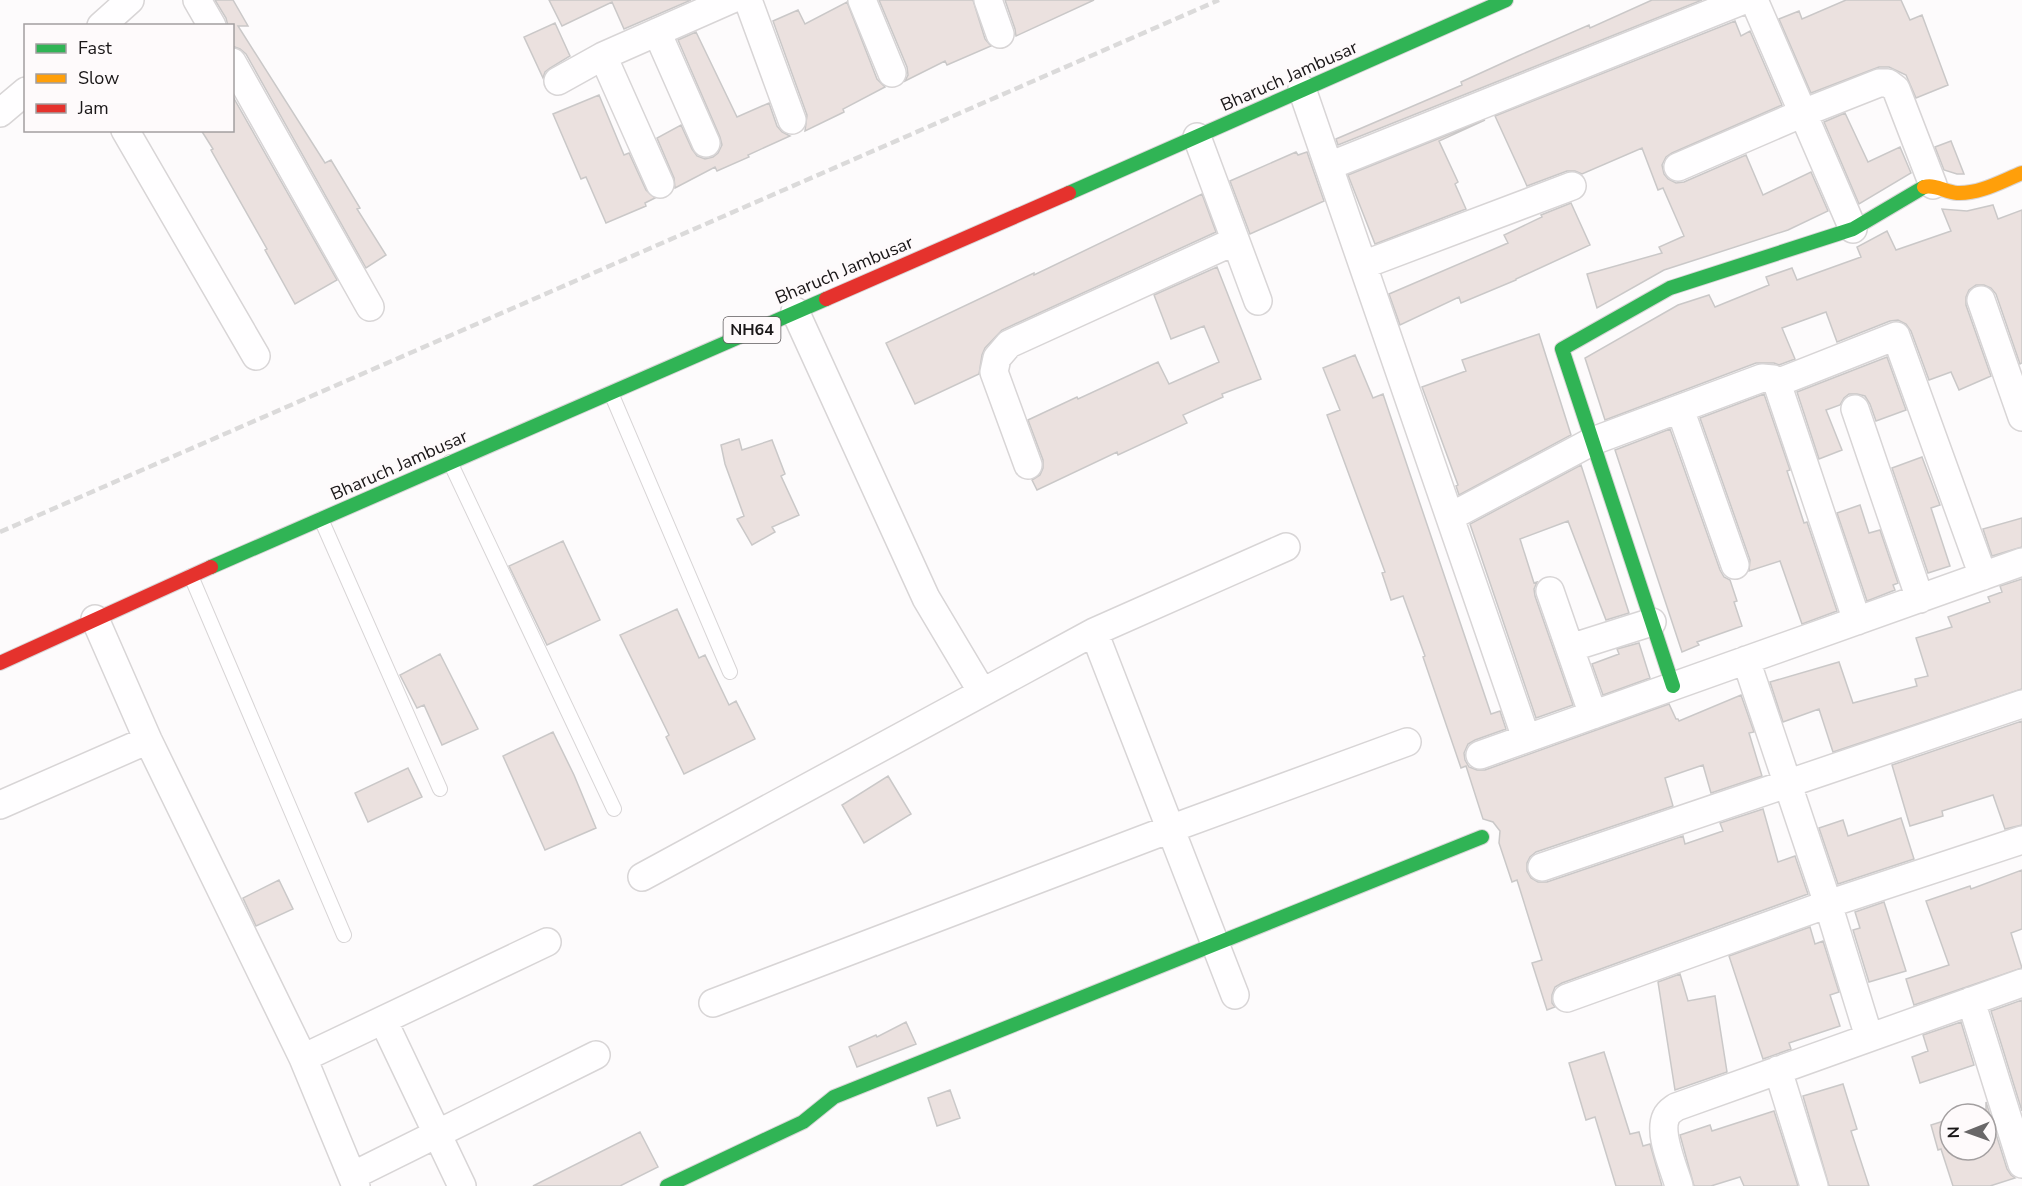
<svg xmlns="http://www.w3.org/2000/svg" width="2022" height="1186" font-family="'Nunito Sans',sans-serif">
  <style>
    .building { fill: #ebe1df; stroke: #cac8c8; stroke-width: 1.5 }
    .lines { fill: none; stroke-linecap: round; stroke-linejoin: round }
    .lane-casing { stroke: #d8d5d6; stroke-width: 16 }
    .street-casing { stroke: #d8d5d6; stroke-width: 30 }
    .fast-casing { stroke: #d8d5d6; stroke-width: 16 }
    .slow-casing { stroke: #d8d5d6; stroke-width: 16 }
    .jam-casing { stroke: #d8d5d6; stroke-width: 16 }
    .lane { stroke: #fffeff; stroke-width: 14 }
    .street { stroke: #fffeff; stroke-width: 27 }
    .fast { stroke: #30b455; stroke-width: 14 }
    .slow { stroke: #ff9f0a; stroke-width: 14 }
    .jam { stroke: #e5322d; stroke-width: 14 }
    .rail { stroke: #dbdada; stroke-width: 4.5; stroke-dasharray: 9 4.5; stroke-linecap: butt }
    .labels { text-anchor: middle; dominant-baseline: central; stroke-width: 6; stroke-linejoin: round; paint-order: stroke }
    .shield { fill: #fefafb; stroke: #5e5b5c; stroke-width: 1.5 }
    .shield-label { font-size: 16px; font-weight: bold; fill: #1a1718 }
    .street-label { font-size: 18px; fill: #1a1718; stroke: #fefafb }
  </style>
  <rect width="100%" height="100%" fill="#fdfbfc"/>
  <path class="building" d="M 215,0 L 233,0 L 248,26 L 238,26 L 325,163 L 331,160 L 360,208 L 357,209 L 386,255 L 366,268 L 246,54 L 240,49 L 232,46 L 232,26 L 228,26 L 226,18 Z
    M 549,0 L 691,0 L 624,29 L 612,2 L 562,26 Z
    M 879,0 L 973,0 L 985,39 L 991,46 L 947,65 L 945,61 L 905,81 L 908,75 L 907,67 Z
    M 1005,0 L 1094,0 L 1016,36 L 1015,29 Z
    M 1652,0 L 1702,0 L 1338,145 L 1336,139 L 1462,85 L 1461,82 L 1518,56 L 1589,25 L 1590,28 Z
    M 1846,0 L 1901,0 L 1910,20 L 1922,15 L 1948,85 L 1916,98 L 1906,75 L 1889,67 L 1879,67 L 1811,93 L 1779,19 L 1799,11 L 1802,19 Z
    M 847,2 L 877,79 L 885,87 L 843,109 L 844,112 L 805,131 L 807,115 L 773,21 L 798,10 L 805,24 Z
    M 1735,21 L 1741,36 L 1750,31 L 1782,105 L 1672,153 L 1666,157 L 1662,165 L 1664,174 L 1668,179 L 1676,183 L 1684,182 L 1746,155 L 1763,195 L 1811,172 L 1828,211 L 1788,230 L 1664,270 L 1597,308 L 1587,274 L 1662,253 L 1659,247 L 1684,236 L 1663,188 L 1658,190 L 1642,148 L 1582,174 L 1575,171 L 1567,171 L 1527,186 L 1495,116 Z
    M 555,23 L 570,56 L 550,68 L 545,72 L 543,78 L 524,37 Z
    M 696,32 L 737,117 L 769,103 L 777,126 L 782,132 L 790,136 L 748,155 L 749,157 L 717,171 L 715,167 L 675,188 L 674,178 L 657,138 L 681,125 L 692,149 L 697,156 L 705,159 L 713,157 L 718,153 L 722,145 L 720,137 L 678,40 Z
    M 232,95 L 337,280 L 295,304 L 265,250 L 267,249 L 211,150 L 213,149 L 201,130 L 232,130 Z
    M 599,95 L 624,155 L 629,153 L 646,190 L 655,198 L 645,203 L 646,206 L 606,223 L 586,177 L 581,179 L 553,114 Z
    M 1845,113 L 1868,162 L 1900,147 L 1911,173 L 1859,204 L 1824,122 Z
    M 1485,120 L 1439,141 L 1458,182 L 1455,184 L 1466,209 L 1375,244 L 1348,175 Z
    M 1951,141 L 1964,174 L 1957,174 L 1944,170 L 1935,147 Z
    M 1296,152 L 1298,155 L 1307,152 L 1324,201 L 1250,234 L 1230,181 Z
    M 1202,194 L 1216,232 L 1002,330 L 985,348 L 982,355 L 979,374 L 915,404 L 886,343 L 1034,273 L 1034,275 Z
    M 1571,203 L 1590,245 L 1516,279 L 1516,280 L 1461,303 L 1459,297 L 1400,325 L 1389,294 L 1508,243 L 1504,235 L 1542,217 L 1541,215 Z
    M 1993,205 L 1998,219 L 2022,210 L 2022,363 L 2020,364 L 1996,294 L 1991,288 L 1984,285 L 1976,285 L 1969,290 L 1966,297 L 1966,305 L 1991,376 L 1959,390 L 1951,372 L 1929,380 L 1911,331 L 1906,324 L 1898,320 L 1890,321 L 1837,342 L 1826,312 L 1782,328 L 1795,359 L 1779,365 L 1774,363 L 1756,363 L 1605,420 L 1585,358 L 1678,305 L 1709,295 L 1715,307 L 1769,285 L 1766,277 L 1792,268 L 1797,280 L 1861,257 L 1857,247 L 1887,231 L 1896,250 L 1951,231 L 1942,209 L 1967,211 Z
    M 1217,267 L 1261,379 L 1222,394 L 1223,397 L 1183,415 L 1187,423 L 1118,455 L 1117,452 L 1037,490 L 1032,480 L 1040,475 L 1043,468 L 1043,460 L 1028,420 L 1077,397 L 1078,399 L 1158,362 L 1169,384 L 1219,362 L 1204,326 L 1171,339 L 1154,295 Z
    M 1539,334 L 1571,435 L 1459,495 L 1456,486 L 1458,485 L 1422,387 L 1466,371 L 1462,360 Z
    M 1355,355 L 1373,398 L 1383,394 L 1491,714 L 1500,711 L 1506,729 L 1475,740 L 1468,744 L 1464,753 L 1465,760 L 1469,767 L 1477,770 L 1485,770 L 1669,704 L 1676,719 L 1678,719 L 1679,721 L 1741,695 L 1754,732 L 1749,733 L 1762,776 L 1711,793 L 1703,765 L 1665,778 L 1673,806 L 1536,852 L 1530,857 L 1527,863 L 1527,871 L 1531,878 L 1538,882 L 1547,882 L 1683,836 L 1685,844 L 1723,831 L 1720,823 L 1763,809 L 1778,862 L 1795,856 L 1808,894 L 1562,983 L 1555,987 L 1552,995 L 1552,1003 L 1555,1007 L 1547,1010 L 1532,963 L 1542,960 L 1517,880 L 1512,882 L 1499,843 L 1500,831 L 1493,822 L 1483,819 L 1466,766 L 1461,768 L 1423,657 L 1425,656 L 1403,596 L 1391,600 L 1382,573 L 1385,572 L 1327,415 L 1340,410 L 1323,368 Z
    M 1887,357 L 1906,410 L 1876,421 L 1870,404 L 1865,396 L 1857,394 L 1849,394 L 1844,398 L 1840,405 L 1826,410 L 1842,450 L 1819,459 L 1797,392 Z
    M 1764,394 L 1790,470 L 1787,471 L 1804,523 L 1807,522 L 1837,611 L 1802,624 L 1780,561 L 1749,571 L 1750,560 L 1700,418 Z
    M 1670,429 L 1720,570 L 1724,577 L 1730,580 L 1737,601 L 1734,602 L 1742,626 L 1697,642 L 1699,645 L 1682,652 L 1615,450 Z
    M 739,439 L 742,450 L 772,440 L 785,474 L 781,476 L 799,515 L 772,527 L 775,532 L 752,545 L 737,519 L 744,516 L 725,464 L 721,445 Z
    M 1922,457 L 1940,505 L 1931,508 L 1950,566 L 1928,573 L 1892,468 Z
    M 1581,465 L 1629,613 L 1606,620 L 1568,521 L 1520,539 L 1534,583 L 1537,582 L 1534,589 L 1535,596 L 1573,705 L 1536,718 L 1470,524 Z
    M 1860,505 L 1869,533 L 1880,530 L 1898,583 L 1893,585 L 1895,590 L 1867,601 L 1837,513 Z
    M 2022,518 L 2022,547 L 1992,556 L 1983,529 Z
    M 563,541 L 600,620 L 547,645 L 509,566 Z
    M 2022,579 L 2022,689 L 1833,752 L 1819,709 L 1783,722 L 1770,682 L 1839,662 L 1853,703 L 1917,686 L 1915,679 L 1928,676 L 1916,638 L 1952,627 L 1948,617 L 1990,602 L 1988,597 L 2002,592 L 2000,586 Z
    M 677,609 L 699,658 L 705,655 L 729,705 L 736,701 L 755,739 L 684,774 L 666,737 L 669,735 L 620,635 Z
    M 1639,643 L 1650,678 L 1603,695 L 1592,664 L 1619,654 L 1617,649 Z
    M 440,654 L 478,729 L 442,745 L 424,705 L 417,708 L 400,675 Z
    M 2022,721 L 2022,825 L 2005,829 L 1993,795 L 1942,811 L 1943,816 L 1910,826 L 1892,765 Z
    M 553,732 L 574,775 L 596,828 L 545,850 L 503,756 Z
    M 408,768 L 422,797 L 368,822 L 355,793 Z
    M 888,776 L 911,814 L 864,843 L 842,805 Z
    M 1901,818 L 1914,859 L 1838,884 L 1819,828 L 1843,820 L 1848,836 Z
    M 2022,870 L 2022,929 L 2011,933 L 2022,968 L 1914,1005 L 1906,979 L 1949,965 L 1926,901 L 1970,886 L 1971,889 Z
    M 279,880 L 293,909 L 256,926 L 243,898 Z
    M 1884,902 L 1906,971 L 1869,982 L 1853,930 L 1860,928 L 1855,912 Z
    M 1810,927 L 1815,944 L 1823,941 L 1839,992 L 1830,995 L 1840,1026 L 1789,1043 L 1791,1049 L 1763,1059 L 1729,956 Z
    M 1680,974 L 1688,1001 L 1715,996 L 1727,1072 L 1675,1090 L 1658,982 Z
    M 2022,1000 L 2022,1111 L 1991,1011 Z
    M 906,1022 L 916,1044 L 857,1067 L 849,1047 L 876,1035 L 877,1037 Z
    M 1961,1022 L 1974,1065 L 1920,1083 L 1912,1057 L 1928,1051 L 1923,1035 Z
    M 1604,1052 L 1630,1134 L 1639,1132 L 1643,1146 L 1650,1144 L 1662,1186 L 1616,1186 L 1595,1117 L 1586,1120 L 1569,1063 Z
    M 1843,1084 L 1857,1129 L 1851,1131 L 1869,1186 L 1829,1186 L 1803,1096 Z
    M 950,1090 L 960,1118 L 937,1126 L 928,1098 Z
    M 1986,1102 L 2007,1169 L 2011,1175 L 2015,1178 L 1990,1186 L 1953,1186 L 1941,1149 L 1938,1150 L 1931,1125 L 1950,1119 L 1950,1150 L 1986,1150 L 1986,1114 L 1970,1114 L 1986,1110 Z
    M 1774,1111 L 1798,1186 L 1744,1186 L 1740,1177 L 1711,1186 L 1694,1186 L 1680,1135 L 1710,1125 L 1712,1131 Z
    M 640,1132 L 658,1167 L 620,1186 L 533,1186 Z"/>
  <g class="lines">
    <g class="lane-casing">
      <path id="lane" d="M 611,393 L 730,672
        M 450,462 L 614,809
        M 321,519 L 440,789
        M 191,576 L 344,935"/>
    </g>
    <g class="street-casing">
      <path id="street" d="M 197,0 L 212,26
        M 748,0 L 792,120
        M 862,0 L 892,73
        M 988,0 L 1000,34
        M 1754,0 L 1853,229
        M 101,26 L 130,0
        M 657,32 L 706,143
        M 603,56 L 660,184
        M 232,62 L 370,307
        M 558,81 L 603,56 L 730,0
        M 1302,89 L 1526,738
        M 0,113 L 26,91
        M 125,130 L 256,356
        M 1197,137 L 1258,301
        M 1329,166 L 1744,0
        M 1678,167 L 1803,113 L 1879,83 L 1888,83 L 1896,89 L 1933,185
        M 1363,265 L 1572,186
        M 1981,300 L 2022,417
        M 795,311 L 926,598 L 982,692
        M 1777,383 L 1896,336 L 1983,576
        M 1680,409 L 1735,565
        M 1855,409 L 1920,599
        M 1028,465 L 994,372 L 997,358 L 1009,344 L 1235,241
        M 1450,517 L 1593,441 L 1762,378 L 1773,379 L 1777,383 L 1857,621
        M 1550,591 L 1593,715
        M 95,619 L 148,740 L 303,1058 L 356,1186
        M 1094,632 L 1235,995
        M 1570,648 L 1652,622
        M 1746,660 L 1828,904 L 1869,1037
        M 1480,755 L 2022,562
        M 0,805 L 148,740
        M 1542,867 L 2022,704
        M 642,877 L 1094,632 L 1286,547
        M 1567,998 L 1828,904 L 2022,840
        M 1971,1001 L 2022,1164
        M 713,1003 L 1170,829 L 1407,742
        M 383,1020 L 462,1186
        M 303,1058 L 547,942
        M 1778,1070 L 1814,1186
        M 352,1176 L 596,1055
        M 1679,1186 C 1674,1168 1658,1134 1666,1117 C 1668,1112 1672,1110 1676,1107 L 2022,983"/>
    </g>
    <g class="fast-casing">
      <path id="fast" d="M 1069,193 L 1506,0
        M 211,567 L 826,299
        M 1673,686 L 1562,349 L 1670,288 L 1853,229 L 1924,187
        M 667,1186 L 803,1122 L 834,1097 L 1482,837"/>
    </g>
    <g class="slow-casing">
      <path id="slow" d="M 1924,187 C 1936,184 1945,192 1957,193 C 1980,194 2002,181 2022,173"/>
    </g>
    <g class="jam-casing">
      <path id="jam" d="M 826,299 L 1069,193
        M 0,663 L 211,567"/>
    </g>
    <use href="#lane" class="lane"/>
    <use href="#street" class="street"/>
    <use href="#fast" class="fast"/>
    <use href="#slow" class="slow"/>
    <use href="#jam" class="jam"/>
    <path class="rail" d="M 0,532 L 1219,0"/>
  </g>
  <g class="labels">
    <rect class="shield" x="723.5" y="317" width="57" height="26" rx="4.5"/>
    <g class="shield-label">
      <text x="752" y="330">NH64</text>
    </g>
    <g class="street-label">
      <text transform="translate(1289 76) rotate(-24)">Bharuch Jambusar</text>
      <text transform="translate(844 270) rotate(-23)">Bharuch Jambusar</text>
      <text transform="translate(399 465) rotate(-24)">Bharuch Jambusar</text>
    </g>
  </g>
  <rect x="24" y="24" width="210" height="108" fill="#fefafb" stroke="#a39fa0" stroke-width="1.5"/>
  <rect x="36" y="44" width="30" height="9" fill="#30b455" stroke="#a39fa0" stroke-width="1.5"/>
  <text x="78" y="54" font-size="18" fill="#1a1718">Fast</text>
  <rect x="36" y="74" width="30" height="9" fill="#ff9f0a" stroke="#a39fa0" stroke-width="1.5"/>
  <text x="78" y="84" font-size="18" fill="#1a1718">Slow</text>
  <rect x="36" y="104" width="30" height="9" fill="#e5322d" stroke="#a39fa0" stroke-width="1.5"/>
  <text x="78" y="114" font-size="18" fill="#1a1718">Jam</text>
  <g transform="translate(1968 1132) rotate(269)"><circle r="28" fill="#fefafb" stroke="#a39fa0" stroke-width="1.5"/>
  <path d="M0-4.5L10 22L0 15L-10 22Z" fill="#696768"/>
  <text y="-9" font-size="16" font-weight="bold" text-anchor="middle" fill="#1a1718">N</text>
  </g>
</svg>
